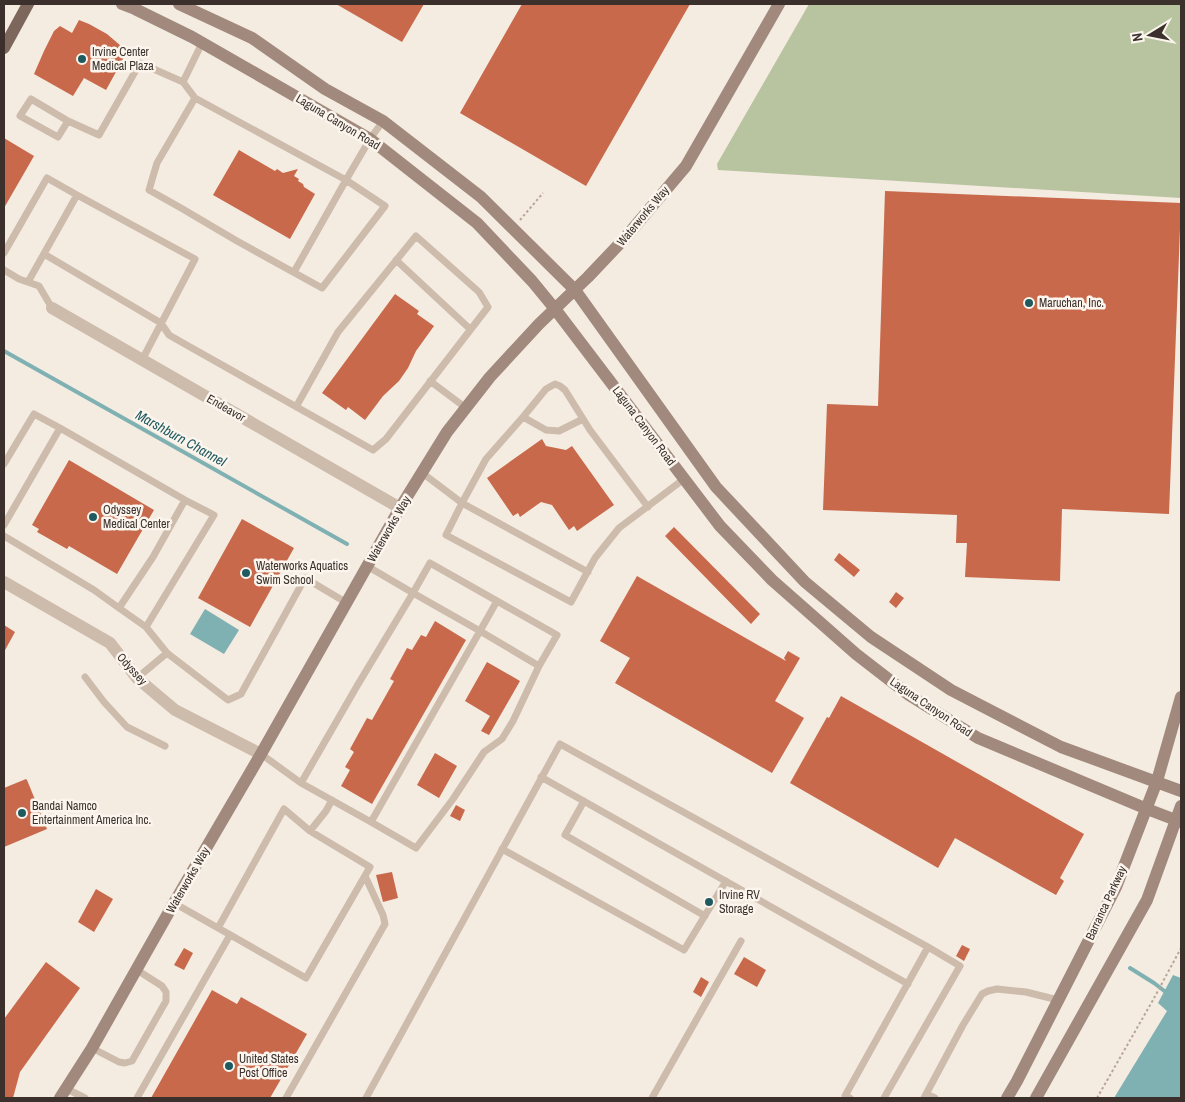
<svg xmlns="http://www.w3.org/2000/svg" width="1185" height="1102" font-family="'Archivo Narrow',sans-serif">
  <style>
    .green { fill: #b8c4a0 }
    .water { fill: #7fb0b2 }
    .lines { fill: none; stroke-linecap: round; stroke-linejoin: round }
    .stream { stroke: #7fb0b2; stroke-width: 4 }
    .building { fill: #c8694b }
    .path { stroke: #b9a596; stroke-width: 2; stroke-dasharray: 2.5 2.5; stroke-linecap: butt }
    .lane { stroke: #cdbbac; stroke-width: 7 }
    .street { stroke: #cdbbac; stroke-width: 12 }
    .secondary { stroke: #a18a7d; stroke-width: 12 }
    .primary { stroke: #7d675c; stroke-width: 12 }
    .poi-dot { fill: #1f5a5e; stroke: #fbf5ee; stroke-width: 2 }
    .labels { text-anchor: middle; dominant-baseline: central; stroke-width: 5; stroke-linejoin: round; paint-order: stroke }
    .poi-label { font-size: 12px; fill: #3b302b; stroke: #fbf5ee; text-anchor: start }
    .street-label { font-size: 12px; fill: #3b302b; stroke: #fbf5ee }
    .water-label { font-size: 14px; font-style: italic; fill: #1f5a5e; stroke: #fbf5ee }
  </style>
  <rect width="100%" height="100%" fill="#f4ebe1"/>
  <path class="green" d="M 809,4 L 1181,4 L 1181,198 L 718,170 L 717,164 Z"/>
  <path class="water" d="M 205,609 L 239,630 L 224,654 L 190,634 Z
    M 1173,975 L 1181,978 L 1181,1098 L 1114,1098 L 1167,1011 L 1158,1003 Z"/>
  <g class="lines">
    <path class="stream" d="M 4,351 L 347,544
      M 1130,968 L 1154,983 L 1167,993"/>
  </g>
  <path class="building" d="M 336,4 L 424,4 L 402,42 Z
    M 522,4 L 690,4 L 586,186 L 460,113 Z
    M 79,20 L 89,24 L 107,34 L 121,46 L 127,52 L 106,90 L 84,78 L 73,96 L 34,74 L 44,51 L 54,31 L 60,26 L 72,33 Z
    M 4,138 L 34,156 L 4,208 Z
    M 239,150 L 275,171 L 277,169 L 283,173 L 298,169 L 294,176 L 299,179 L 298,181 L 303,184 L 304,187 L 315,194 L 290,239 L 213,195 Z
    M 885,191 L 1181,203 L 1169,514 L 1062,509 L 1060,581 L 965,577 L 967,543 L 956,543 L 957,515 L 823,510 L 827,404 L 878,406 Z
    M 395,294 L 419,311 L 417,314 L 434,326 L 416,351 L 408,368 L 399,381 L 383,396 L 365,420 L 348,407 L 346,410 L 322,393 Z
    M 542,439 L 546,446 L 566,450 L 572,446 L 614,505 L 577,531 L 574,526 L 569,530 L 552,505 L 541,502 L 520,517 L 518,513 L 513,516 L 487,478 Z
    M 69,460 L 154,510 L 117,574 L 69,546 L 67,549 L 37,532 L 39,529 L 32,525 Z
    M 242,519 L 294,548 L 250,627 L 198,598 Z
    M 674,527 L 760,614 L 751,624 L 665,536 Z
    M 839,553 L 860,570 L 854,577 L 834,560 Z
    M 637,576 L 786,661 L 784,658 L 788,651 L 800,658 L 775,701 L 804,718 L 772,773 L 615,683 L 630,658 L 600,641 Z
    M 896,592 L 904,598 L 896,608 L 889,602 Z
    M 435,621 L 466,640 L 372,804 L 341,786 L 350,770 L 345,767 L 354,752 L 350,749 L 367,718 L 372,720 L 394,681 L 390,679 L 407,648 L 412,650 L 421,635 L 426,637 Z
    M 4,625 L 15,632 L 4,652 Z
    M 487,662 L 520,681 L 489,735 L 481,731 L 490,716 L 465,701 Z
    M 841,696 L 1084,834 L 1060,878 L 1064,881 L 1056,895 L 955,838 L 938,868 L 790,783 L 827,717 L 829,718 Z
    M 435,753 L 457,766 L 439,798 L 417,785 Z
    M 26,779 L 27,780 L 47,829 L 4,847 L 4,788 Z
    M 456,805 L 465,810 L 460,821 L 450,816 Z
    M 392,872 L 398,898 L 383,902 L 376,875 Z
    M 96,889 L 113,899 L 94,932 L 78,922 Z
    M 962,945 L 970,949 L 964,961 L 956,956 Z
    M 184,948 L 193,953 L 184,970 L 174,965 Z
    M 744,957 L 766,970 L 757,987 L 734,974 Z
    M 46,962 L 80,988 L 20,1072 L 13,1098 L 4,1098 L 4,1019 Z
    M 701,977 L 709,982 L 701,997 L 693,992 Z
    M 212,990 L 237,1004 L 241,997 L 307,1034 L 270,1098 L 151,1098 Z"/>
  <g class="lines">
    <path class="path" d="M 520,220 L 543,193
      M 1097,1098 L 1153,1000 L 1181,948"/>
    <path class="lane" d="M 202,43 L 183,82 L 195,98 L 157,163 L 149,190 L 181,208 L 237,241 L 322,288 L 385,206 L 346,180 L 370,139 L 383,121
      M 195,98 L 346,180 L 294,272
      M 68,121 L 58,137 L 20,116 L 31,99 L 68,121 L 99,135 L 140,63 L 183,82
      M 4,253 L 47,178 L 77,195
      M 44,254 L 161,323 L 169,335 L 183,343 L 373,450 L 386,439 L 488,307 L 479,292 L 416,236 L 338,332 L 296,407
      M 396,260 L 470,329
      M 4,270 L 19,279 L 39,286 L 52,308
      M 28,282 L 77,195 L 195,259 L 142,360
      M 430,381 L 466,408
      M 523,417 L 546,430 L 559,431 L 583,419
      M 60,428 L 185,500 L 214,515 L 146,627
      M 4,464 L 34,414 L 60,428 L 4,525
      M 421,472 L 462,503 L 446,535 L 571,602 L 595,558 L 619,528 L 684,479
      M 4,536 L 94,590 L 119,608 L 153,557 L 185,500
      M 588,572 L 462,503 L 486,459 L 523,417 L 546,389 L 555,384 L 560,386 L 565,390 L 590,430 L 648,507
      M 119,608 L 146,627 L 167,653 L 228,700 L 241,694 L 305,578 L 347,603
      M 85,677 L 104,702 L 127,727 L 165,746
      M 137,678 L 167,653
      M 261,754 L 301,783 L 357,686 L 413,593 L 367,566
      M 541,777 L 908,984
      M 301,783 L 371,822 L 480,631 L 413,593 L 430,563 L 557,635 L 539,666 L 480,631 L 497,601
      M 584,801 L 565,835 L 705,916
      M 371,822 L 416,848 L 453,799 L 484,752 L 502,739 L 513,721 L 539,666
      M 310,831 L 326,811 L 332,800
      M 502,849 L 684,950 L 726,881
      M 174,903 L 306,978 L 370,867 L 310,831 L 284,809 L 218,928
      M 92,1048 L 119,1062 L 125,1063 L 132,1061 L 166,1001 L 166,992 L 162,986 L 137,970
      M 65,1088 L 85,1098
      M 926,1094 L 935,1098
      M 137,1098 L 230,935
      M 286,1098 L 385,924 L 383,915 L 365,876
      M 366,1098 L 560,744 L 928,947 L 845,1096 L 850,1098
      M 652,1098 L 741,941
      M 884,1098 L 960,966 L 928,947
      M 924,1098 L 963,1025 L 982,994 L 988,991 L 997,989 L 1026,992 L 1058,1000"/>
    <path class="street" d="M 52,308 L 400,508
      M 4,582 L 110,643 L 137,678 L 175,710 L 261,754"/>
    <path class="secondary" d="M 122,4 L 135,9 L 192,37 L 370,139 L 477,223 L 532,281 L 555,309 L 720,526 L 772,580 L 856,654 L 909,695 L 978,738 L 1147,809 L 1181,822
      M 179,4 L 252,38 L 325,89 L 383,121 L 481,197 L 575,290 L 716,487 L 805,582 L 871,637 L 951,690 L 1061,747 L 1181,791
      M 60,1098 L 92,1048 L 174,903 L 261,754 L 400,508 L 447,432 L 490,377 L 539,324 L 588,277 L 625,238 L 686,166 L 779,4
      M 1007,1098 L 1017,1081 L 1116,887 L 1157,781 L 1181,697
      M 1036,1098 L 1147,900 L 1181,806"/>
    <path class="primary" d="M 4,48 L 28,4"/>
  </g>
  <g class="poi-dot">
    <circle cx="82" cy="59" r="5"/>
    <circle cx="1029" cy="303" r="5"/>
    <circle cx="93" cy="517" r="5"/>
    <circle cx="246" cy="573" r="5"/>
    <circle cx="22" cy="813" r="5"/>
    <circle cx="709" cy="902" r="5"/>
    <circle cx="229" cy="1066" r="5"/>
  </g>
  <g class="labels">
    <g class="poi-label">
      <text x="92" y="52">Irvine Center<tspan x="92" dy="14">Medical Plaza</tspan></text>
      <text x="1039" y="303">Maruchan, Inc.</text>
      <text x="103" y="510">Odyssey<tspan x="103" dy="14">Medical Center</tspan></text>
      <text x="256" y="566">Waterworks Aquatics<tspan x="256" dy="14">Swim School</tspan></text>
      <text x="32" y="806">Bandai Namco<tspan x="32" dy="14">Entertainment America Inc.</tspan></text>
      <text x="719" y="895">Irvine RV<tspan x="719" dy="14">Storage</tspan></text>
      <text x="239" y="1059">United States<tspan x="239" dy="14">Post Office</tspan></text>
    </g>
    <g class="street-label">
      <text transform="translate(338 122) rotate(31)">Laguna Canyon Road</text>
      <text transform="translate(643 216) rotate(-50)">Waterworks Way</text>
      <text transform="translate(226 408) rotate(30)">Endeavor</text>
      <text transform="translate(644 426) rotate(53)">Laguna Canyon Road</text>
      <text transform="translate(389 529) rotate(-60)">Waterworks Way</text>
      <text transform="translate(132 669) rotate(48)">Odyssey</text>
      <text transform="translate(931 707) rotate(34)">Laguna Canyon Road</text>
      <text transform="translate(188 880) rotate(-60)">Waterworks Way</text>
      <text transform="translate(1106 903) rotate(-65)">Barranca Parkway</text>
    </g>
    <g class="water-label">
      <text transform="translate(181 438) rotate(29)">Marshburn Channel</text>
    </g>
  </g>
  <rect width="1185" height="1102" fill="none" stroke="#3b302b" stroke-width="10"/>
  <g transform="translate(1150 35) rotate(260)" stroke="#fbf5ee" stroke-width="4" paint-order="stroke">
  <path d="M0-4L9 19L0 12L-9 19Z" fill="#3b302b"/>
  <text y="-8" font-size="14" font-weight="bold" text-anchor="middle" fill="#3b302b">N</text>
  </g>
</svg>
